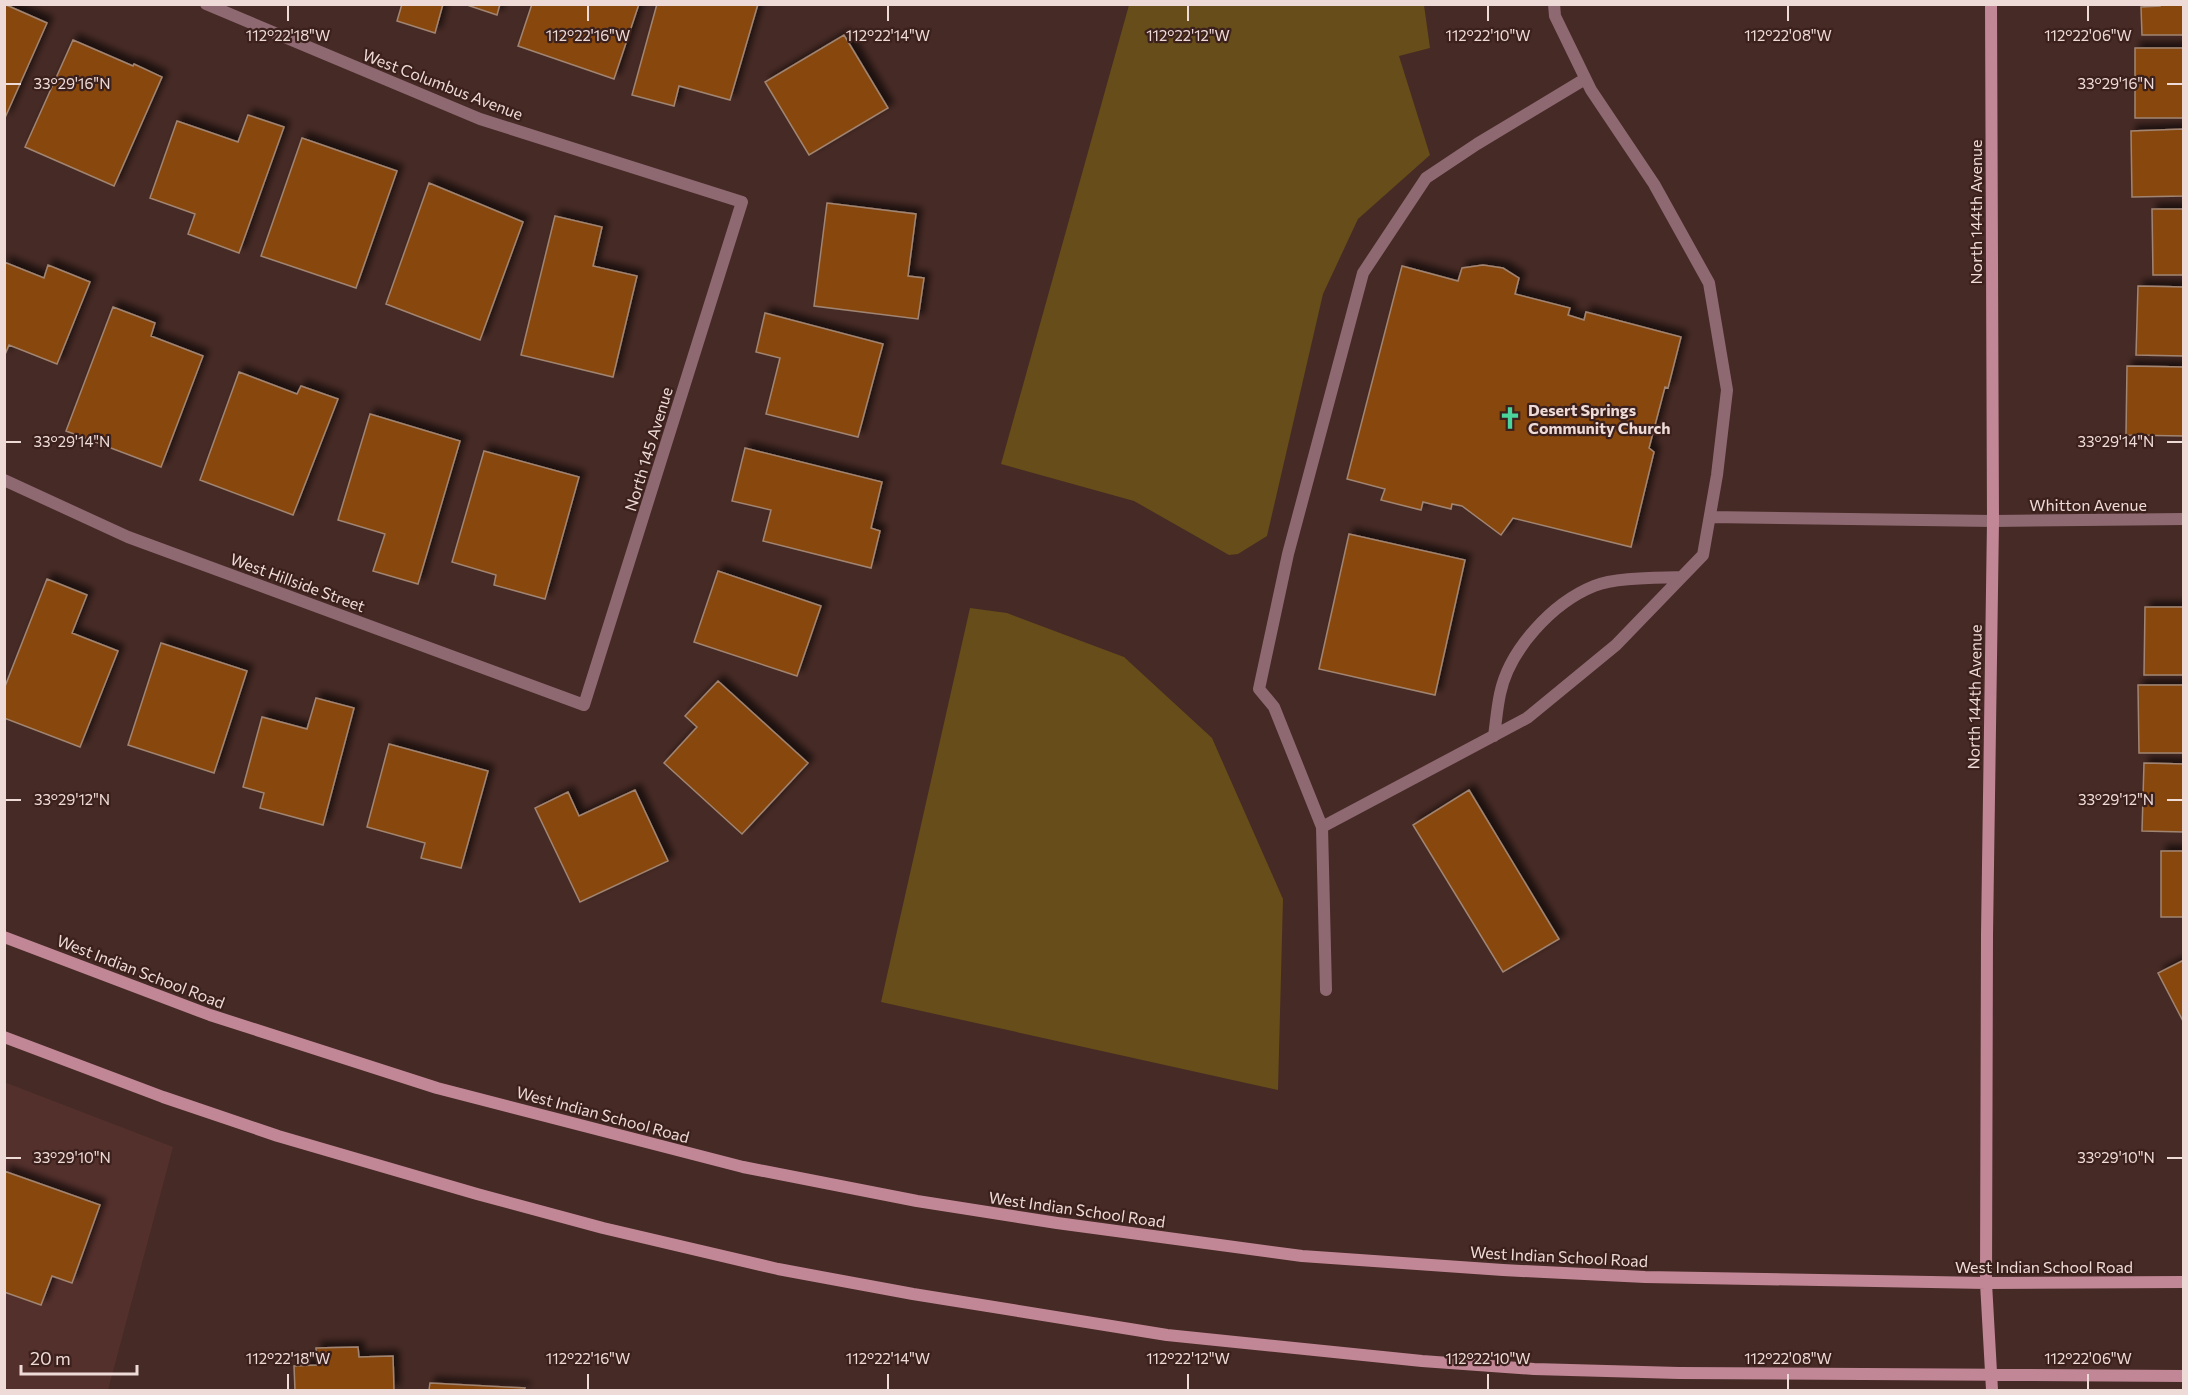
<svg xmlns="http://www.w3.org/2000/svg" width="2188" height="1395" font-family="Commissioner,sans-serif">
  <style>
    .built { fill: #54302c }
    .grass { fill: #664d1a }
    .building { fill: #87470e; stroke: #a18572; stroke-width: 1.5; filter: url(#shadow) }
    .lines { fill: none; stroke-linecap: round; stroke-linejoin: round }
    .lane { stroke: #8e6972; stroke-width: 12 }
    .street { stroke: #8e6972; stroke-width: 12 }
    .secondary { stroke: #c18796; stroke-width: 12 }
    .ticks { fill: none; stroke: #eedbd8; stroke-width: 2 }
    .labels { text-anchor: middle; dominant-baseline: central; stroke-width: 4.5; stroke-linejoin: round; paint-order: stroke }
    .street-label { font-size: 16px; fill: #eedbd8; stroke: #3b201c }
    .poi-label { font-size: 16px; font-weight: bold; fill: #eedbd8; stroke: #3b201c; text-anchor: start }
    .ticks-label { font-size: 15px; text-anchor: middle; fill: #eedbd8; stroke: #3b201c; stroke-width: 4.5; stroke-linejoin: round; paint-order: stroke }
  </style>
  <defs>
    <filter id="shadow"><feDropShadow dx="5.5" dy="-5.5" stdDeviation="3" flood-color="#0009"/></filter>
  </defs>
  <rect width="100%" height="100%" fill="#462a25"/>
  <path class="built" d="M 4,1082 L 173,1147 L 108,1390 L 5,1390 Z"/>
  <path class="grass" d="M 1129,5 L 1424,5 L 1430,48 L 1399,56 L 1430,155 L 1358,219 L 1323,294 L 1267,536 L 1238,554 L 1229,555 L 1134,501 L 1001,464 Z
    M 970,608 L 1007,613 L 1124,657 L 1212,738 L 1283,899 L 1278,1090 L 881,1002 Z"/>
  <path class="building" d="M 4,4 L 47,23 L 4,120 Z
    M 402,4 L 443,4 L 435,33 L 397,21 Z
    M 464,4 L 500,4 L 497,15 Z
    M 532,4 L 639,4 L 614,79 L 518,46 Z
    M 657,4 L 758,4 L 730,100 L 679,86 L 674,106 L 632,95 Z
    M 2160,4 L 2184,4 L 2184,35 L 2142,35 L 2141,7 L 2160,6 Z
    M 844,35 L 888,108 L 809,155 L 765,82 Z
    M 73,40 L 133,66 L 134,64 L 162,77 L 114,186 L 25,147 Z
    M 2135,48 L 2184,48 L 2184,118 L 2135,118 Z
    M 248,115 L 284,127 L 239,253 L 188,234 L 195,214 L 150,198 L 177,121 L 238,142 Z
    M 2184,129 L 2184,196 L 2132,197 L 2131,131 Z
    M 302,138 L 397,171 L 356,288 L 261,256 Z
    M 429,183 L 523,222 L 480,340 L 386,304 Z
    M 827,203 L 916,214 L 908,276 L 924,278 L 918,319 L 814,306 Z
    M 2152,209 L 2184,209 L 2184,275 L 2153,275 Z
    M 555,216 L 602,227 L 593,266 L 637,276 L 613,377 L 521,355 Z
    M 4,262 L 44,278 L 48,265 L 90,282 L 57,364 L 9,345 L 4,357 Z
    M 1483,265 L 1503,268 L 1519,278 L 1515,294 L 1570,308 L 1568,315 L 1584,320 L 1586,312 L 1681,337 L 1668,388 L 1665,387 L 1649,448 L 1654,452 L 1631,547 L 1513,518 L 1501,535 L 1462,506 L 1452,504 L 1451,509 L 1423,502 L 1421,510 L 1381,500 L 1385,489 L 1347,479 L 1402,266 L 1458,281 L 1462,268 Z
    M 2138,286 L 2184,287 L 2184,356 L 2136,355 Z
    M 113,307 L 155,323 L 151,336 L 203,356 L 161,467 L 66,431 Z
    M 765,313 L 883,344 L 858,437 L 766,414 L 780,358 L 756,352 Z
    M 2127,366 L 2184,367 L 2184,436 L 2126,435 Z
    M 239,372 L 297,394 L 301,386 L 338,399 L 293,515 L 200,480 Z
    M 370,414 L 460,441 L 418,584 L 373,571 L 385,534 L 338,520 Z
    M 745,448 L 882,482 L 871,528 L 880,531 L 871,568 L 763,541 L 771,510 L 732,501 Z
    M 484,451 L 579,477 L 545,599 L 494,585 L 496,575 L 452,562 Z
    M 1349,534 L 1465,560 L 1435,695 L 1319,669 Z
    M 718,571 L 821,606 L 797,676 L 694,642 Z
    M 47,579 L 87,595 L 72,633 L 118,651 L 80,747 L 4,718 L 4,689 Z
    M 2145,607 L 2184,607 L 2184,675 L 2144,675 Z
    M 161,643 L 247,671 L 214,773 L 128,745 Z
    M 718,681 L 808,763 L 742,834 L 664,763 L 697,727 L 685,716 Z
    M 2138,685 L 2184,685 L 2184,753 L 2139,753 Z
    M 316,698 L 354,708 L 323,825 L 260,808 L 264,793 L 243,787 L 262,717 L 307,729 Z
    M 389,744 L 488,771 L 461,868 L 421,858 L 425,843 L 367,827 Z
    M 2144,763 L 2184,764 L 2184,832 L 2142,831 Z
    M 635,790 L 668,861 L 580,902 L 535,808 L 568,792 L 579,816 Z
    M 1469,790 L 1559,939 L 1503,972 L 1413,825 Z
    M 2161,851 L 2184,851 L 2184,917 L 2161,917 Z
    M 2184,960 L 2184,1023 L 2158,973 Z
    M 4,1171 L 100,1205 L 72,1283 L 52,1276 L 41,1305 L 4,1292 Z
    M 358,1347 L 359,1357 L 393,1356 L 394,1390 L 295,1390 L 294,1366 L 317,1365 L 316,1348 Z
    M 430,1383 L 525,1388 L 524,1390 L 429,1390 Z"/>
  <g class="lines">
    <path class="lane" d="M 1710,517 L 1993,521
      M 1494,736 C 1496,722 1497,708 1500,694 C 1509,650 1552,603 1594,586 C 1616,577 1657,578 1681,577
      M 1322,827 L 1527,718 L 1616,645 L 1703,555 L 1717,475 L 1727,390 L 1709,283 L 1654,184 L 1591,90 L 1555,16 L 1554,4
      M 1326,990 L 1322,827 L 1274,707 L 1259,689 L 1288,554 L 1363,273 L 1426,178 L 1477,144 L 1585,79"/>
    <path class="street" d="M 4,480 L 128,537 L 584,705 L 742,202 L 480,119 L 206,4
      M 1993,521 L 2184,519"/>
    <path class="secondary" d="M 1991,4 L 1993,521 L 1987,935 L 1986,1283 L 1992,1390
      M 4,937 L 210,1015 L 437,1088 L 743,1167 L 917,1201 L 1057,1223 L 1302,1256 L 1503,1270 L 1645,1277 L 1986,1283 L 2184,1282
      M 4,1037 L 163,1097 L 278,1136 L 477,1194 L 603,1228 L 778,1269 L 913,1294 L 1167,1335 L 1422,1361 L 1534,1369 L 1679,1373 L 2184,1376"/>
  </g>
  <path class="ticks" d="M 288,6 L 288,21M 588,6 L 588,21M 888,6 L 888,21M 1188,6 L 1188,21M 1488,6 L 1488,21M 1788,6 L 1788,21M 2088,6 L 2088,21M 6,84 L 21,84M 2167,84 L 2182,84M 6,442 L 21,442M 2167,442 L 2182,442M 6,800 L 21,800M 2167,800 L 2182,800M 6,1158 L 21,1158M 2167,1158 L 2182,1158M 288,1374 L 288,1389M 588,1374 L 588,1389M 888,1374 L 888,1389M 1188,1374 L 1188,1389M 1488,1374 L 1488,1389M 1788,1374 L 1788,1389M 2088,1374 L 2088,1389"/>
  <defs>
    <g id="church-bare" transform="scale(1.8)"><path d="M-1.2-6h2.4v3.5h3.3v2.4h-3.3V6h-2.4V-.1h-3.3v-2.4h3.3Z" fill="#4bd49b" stroke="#3b201c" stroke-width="2.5" paint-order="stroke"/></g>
  </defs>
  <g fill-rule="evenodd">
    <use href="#church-bare" x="1510" y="418"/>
  </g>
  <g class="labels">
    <g class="street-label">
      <text transform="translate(443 84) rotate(21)">West Columbus Avenue</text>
      <text transform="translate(1975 212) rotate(-90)">North 144th Avenue</text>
      <text transform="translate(648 449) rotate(-73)">North 145 Avenue</text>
      <text x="2088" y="504">Whitton Avenue</text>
      <text transform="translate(298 582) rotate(20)">West Hillside Street</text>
      <text transform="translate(1974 697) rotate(-89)">North 144th Avenue</text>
      <text transform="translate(141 971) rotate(21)">West Indian School Road</text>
      <text transform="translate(603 1114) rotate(15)">West Indian School Road</text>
      <text transform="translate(1077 1209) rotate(8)">West Indian School Road</text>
      <text transform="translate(1559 1256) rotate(3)">West Indian School Road</text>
      <text x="2044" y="1266">West Indian School Road</text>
    </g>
    <g class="poi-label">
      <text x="1528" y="409">Desert Springs<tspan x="1528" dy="18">Community Church</tspan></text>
    </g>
  </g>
  <g class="ticks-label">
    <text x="288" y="41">112°22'18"W</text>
    <text x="588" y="41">112°22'16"W</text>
    <text x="888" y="41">112°22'14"W</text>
    <text x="1188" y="41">112°22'12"W</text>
    <text x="1488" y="41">112°22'10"W</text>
    <text x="1788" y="41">112°22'08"W</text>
    <text x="2088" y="41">112°22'06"W</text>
    <text x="72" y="89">33°29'16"N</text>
    <text x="2116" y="89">33°29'16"N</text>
    <text x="72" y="447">33°29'14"N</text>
    <text x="2116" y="447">33°29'14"N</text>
    <text x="72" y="805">33°29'12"N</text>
    <text x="2116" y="805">33°29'12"N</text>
    <text x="72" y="1163">33°29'10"N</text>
    <text x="2116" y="1163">33°29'10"N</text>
    <text x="288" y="1364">112°22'18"W</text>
    <text x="588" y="1364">112°22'16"W</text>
    <text x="888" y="1364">112°22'14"W</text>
    <text x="1188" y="1364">112°22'12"W</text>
    <text x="1488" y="1364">112°22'10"W</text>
    <text x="1788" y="1364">112°22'08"W</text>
    <text x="2088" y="1364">112°22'06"W</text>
  </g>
  <rect width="2188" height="1395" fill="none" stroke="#eedbd8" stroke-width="12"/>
  <path d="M21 1365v9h116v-9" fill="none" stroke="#eedbd8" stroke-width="3"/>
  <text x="30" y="1365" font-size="18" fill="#eedbd8" stroke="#3b201c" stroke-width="4.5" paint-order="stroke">20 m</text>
</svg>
